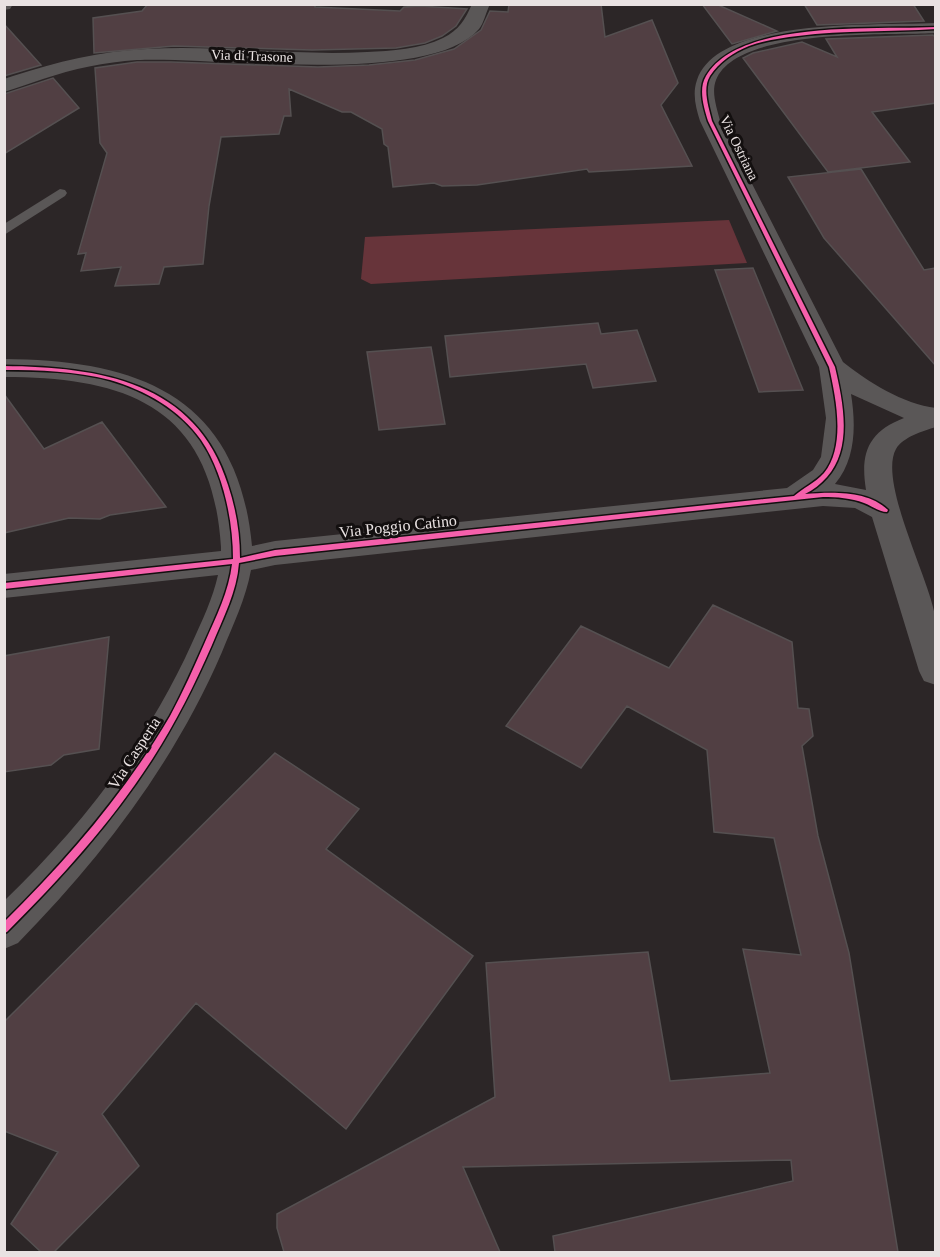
<svg xmlns="http://www.w3.org/2000/svg" width="940" height="1257" font-family="'Times New Roman',serif">
  <style>
    .green { fill: #67343a }
    .building { fill: #513f43; stroke: #555051; stroke-width: 1.5 }
    .lines { fill: none; stroke-linecap: round; stroke-linejoin: round }
    .service { fill: #5a5757; fill-rule: evenodd }
    .minor { fill: #5a5757; fill-rule: evenodd }
    .tertiary { fill: #5a5757; fill-rule: evenodd }
    .cycleway-casing { stroke: #130f0f; stroke-width: 3 }
    .cycleway { fill: #f560ab; fill-rule: evenodd }
    .labels { text-anchor: middle; dominant-baseline: central; stroke-width: 6; stroke-linejoin: round; paint-order: stroke }
    .far-street-label { font-size: 14px; fill: #e9e2e2; stroke: #130f0f }
    .street-label { font-size: 16px; fill: #e9e2e2; stroke: #130f0f }
  </style>
  <rect width="100%" height="100%" fill="#2c2627"/>
  <path class="green" d="M 729,220 L 747,263 L 371,284 L 361,279 L 365,237 Z"/>
  <path class="building" d="M 148,4 L 315,4 L 315,7 L 400,11 L 404,7 L 420,6 L 467,9 L 456,26 L 442,36 L 425,43 L 396,48 L 312,50 L 174,46 L 94,53 L 93,18 L 142,11 Z
    M 509,4 L 601,4 L 605,37 L 652,20 L 678,83 L 661,105 L 692,166 L 589,172 L 587,169 L 477,185 L 442,186 L 434,183 L 393,187 L 388,147 L 384,144 L 382,129 L 351,112 L 342,112 L 289,89 L 291,116 L 284,116 L 279,134 L 221,137 L 209,206 L 203,264 L 164,267 L 159,284 L 115,286 L 121,267 L 81,271 L 86,253 L 78,254 L 107,153 L 100,143 L 95,68 L 137,62 L 171,62 L 318,67 L 369,65 L 415,60 L 454,49 L 481,30 L 490,11 L 508,12 Z
    M 702,4 L 716,4 L 777,31 L 732,44 Z
    M 804,4 L 913,4 L 924,21 L 817,25 Z
    M 4,24 L 41,65 L 4,76 Z
    M 933,35 L 936,38 L 936,103 L 872,112 L 910,162 L 828,172 L 743,58 L 753,53 L 802,42 L 837,57 L 826,39 Z
    M 53,78 L 79,108 L 4,154 L 4,94 Z
    M 861,169 L 924,270 L 936,268 L 936,366 L 824,238 L 788,177 Z
    M 753,268 L 803,390 L 759,392 L 715,270 Z
    M 598,323 L 601,334 L 637,330 L 656,381 L 593,388 L 586,364 L 450,377 L 445,336 Z
    M 431,347 L 445,424 L 379,430 L 367,352 Z
    M 4,394 L 44,449 L 102,422 L 166,507 L 110,515 L 100,519 L 69,518 L 4,533 Z
    M 713,605 L 792,642 L 798,708 L 809,709 L 813,736 L 802,746 L 818,836 L 849,953 L 898,1252 L 555,1252 L 553,1236 L 793,1181 L 791,1160 L 463,1167 L 500,1252 L 284,1252 L 277,1228 L 277,1214 L 495,1097 L 486,963 L 648,952 L 670,1081 L 770,1073 L 743,949 L 801,955 L 774,838 L 714,832 L 707,750 L 627,706 L 581,768 L 506,726 L 581,626 L 669,668 Z
    M 109,637 L 99,749 L 64,755 L 51,765 L 4,772 L 4,656 Z
    M 275,753 L 359,809 L 326,849 L 473,956 L 346,1129 L 196,1003 L 102,1114 L 139,1166 L 54,1252 L 41,1252 L 11,1224 L 58,1152 L 4,1131 L 4,1022 Z"/>
  <g class="lines">
    <path class="service" d="M 60,189 L 65,190 L 67,193 L 65,196 L 4,235 L 4,224 Z"/>
    <path class="minor" d="M 472,4 L 490,4 C 486,12 484,23 479,29 C 429,87 213,56 137,60 C 105,62 73,69 43,79 C 30,83 18,88 4,92 L 4,79 L 13,76 C 56,62 101,51 147,49 C 220,45 294,56 367,52 C 391,51 421,49 443,38 C 459,30 465,20 472,4 Z
      M 936,23 L 936,33 C 887,36 737,27 716,80 C 711,93 717,108 720,121 L 843,362 C 868,382 903,404 936,408 L 936,427 C 923,431 903,437 896,449 C 878,481 929,578 935,616 C 939,638 936,663 936,685 L 924,681 L 919,671 L 872,517 L 855,508 L 823,506 L 275,565 L 251,570 C 246,598 233,625 222,652 C 174,763 103,856 18,943 L 4,949 L 4,901 C 82,826 148,741 192,643 C 202,621 213,598 218,575 L 4,598 L 4,574 L 221,551 L 221,547 C 212,408 129,377 4,377 L 4,359 C 139,360 238,396 252,546 L 275,541 L 787,488 L 813,470 L 821,457 L 826,418 L 819,367 L 700,121 C 696,108 692,94 697,80 C 718,16 881,26 936,23 ZM 851,394 L 904,418 C 868,432 860,453 866,490 L 835,484 C 856,459 856,425 851,394 Z"/>
    <path class="tertiary" d="M 4,4 L 13,4 L 10,9 L 4,10 Z"/>
    <g class="cycleway-casing">
      <path id="cycleway" d="M 936,27 L 936,29 C 890,32 844,30 798,36 C 782,38 765,40 749,46 C 734,52 719,62 710,76 C 702,89 709,108 712,121 L 835,367 C 843,401 853,448 827,477 C 821,484 813,490 805,494 C 832,492 867,490 888,510 L 887,512 C 879,512 872,506 864,503 C 851,498 837,497 823,497 L 275,556 L 239,563 C 237,592 223,618 212,645 C 195,684 176,722 153,758 C 112,822 61,878 7,932 L 4,933 L 4,922 C 67,860 125,793 170,716 C 183,692 194,667 205,642 C 216,617 229,591 232,564 L 4,589 L 4,583 L 233,559 C 233,520 223,472 201,440 C 180,410 145,390 110,380 C 75,371 40,370 4,370 L 4,366 C 99,367 196,381 228,485 C 236,509 240,533 240,558 L 275,550 L 794,496 C 803,488 815,483 824,473 C 846,446 836,398 829,367 L 708,121 C 704,108 698,89 706,76 C 739,19 877,30 936,27 Z"/>
    </g>
    <use href="#cycleway" class="cycleway"/>
  </g>
  <g class="labels">
    <g class="far-street-label">
      <text transform="translate(252 56) rotate(2)">Via di Trasone</text>
      <text transform="translate(739 148) rotate(64)">Via Ostriana</text>
    </g>
    <g class="street-label">
      <text transform="translate(398 526) rotate(-6)">Via Poggio Catino</text>
      <text transform="translate(134 753) rotate(-57)">Via Casperia</text>
    </g>
  </g>
  <rect width="940" height="1257" fill="none" stroke="#e9e2e2" stroke-width="12"/>
</svg>
